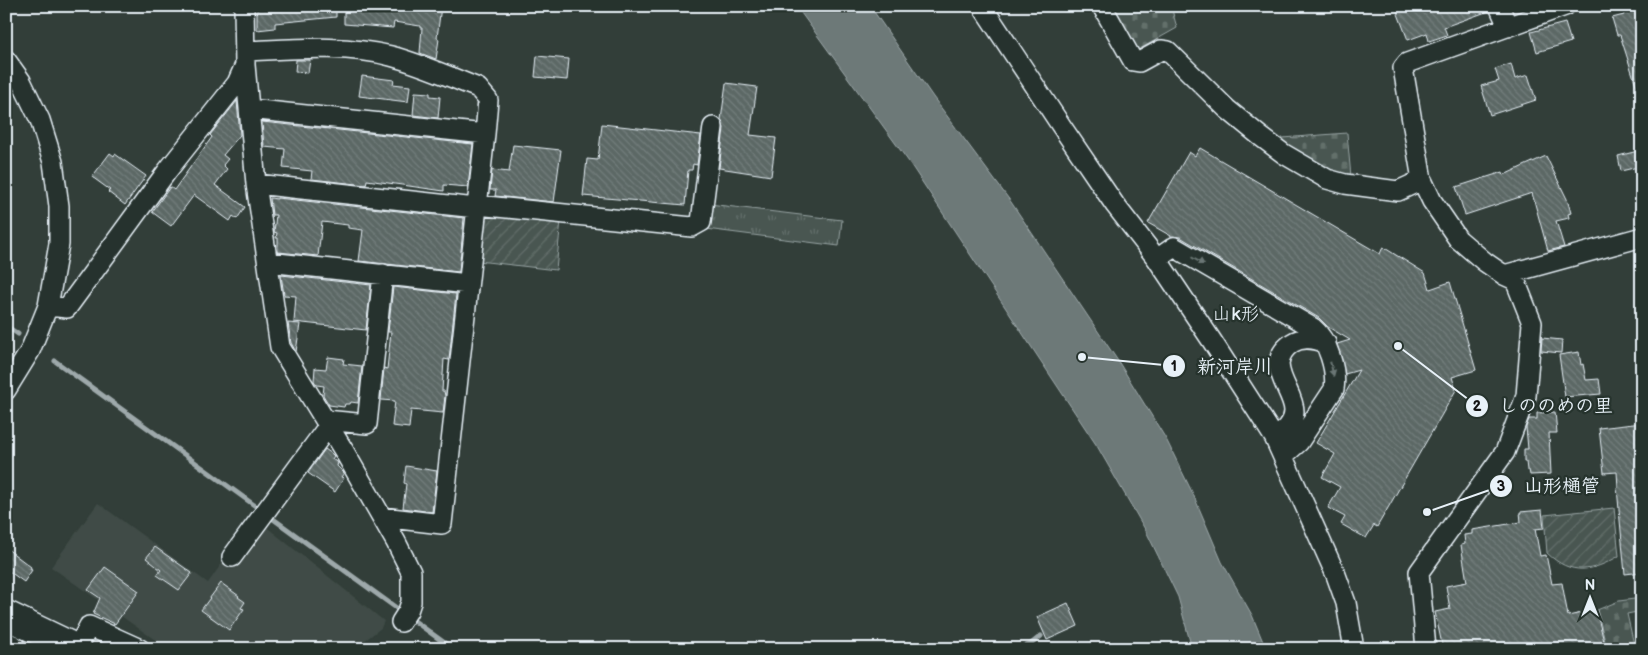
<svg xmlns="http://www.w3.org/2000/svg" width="1648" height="655" font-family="'Balsamiq Sans','Klee One',sans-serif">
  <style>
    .built { fill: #3f4b46 }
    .grass { fill: url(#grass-tufts); stroke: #98a4a4 }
    .cemetery { fill: url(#cemetery-stones); stroke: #98a4a4 }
    .garden { fill: url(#garden-furrows); stroke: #98a4a4 }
    .water { fill: #6d7978; stroke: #9ea9ab }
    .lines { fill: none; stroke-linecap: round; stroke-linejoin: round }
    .stream { stroke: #9ea9ab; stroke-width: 5 }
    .building { fill: url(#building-back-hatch); stroke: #e8f1f8 }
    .minor-casing { stroke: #e8f1f8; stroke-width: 22 }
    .highway-casing { stroke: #e8f1f8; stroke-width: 31 }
    .minor { stroke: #26332d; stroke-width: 19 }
    .highway { stroke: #26332d; stroke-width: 28 }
    .oneway { fill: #6a7674 }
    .labels { text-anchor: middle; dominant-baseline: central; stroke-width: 4.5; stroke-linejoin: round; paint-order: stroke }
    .neighbourhood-label { font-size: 19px; fill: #e8f1f8; stroke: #26332d }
    .leader { fill: none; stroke: #e8f1f8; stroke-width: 2 }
    .callout-dot { fill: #e8f1f8; stroke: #26332d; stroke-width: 2 }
    .mark-label { font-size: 15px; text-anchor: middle; font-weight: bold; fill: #111 }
    .callout-label { font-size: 19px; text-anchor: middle; font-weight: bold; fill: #e8f1f8; stroke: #26332d; stroke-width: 4.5; stroke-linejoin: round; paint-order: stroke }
  </style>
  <defs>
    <pattern id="grass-tufts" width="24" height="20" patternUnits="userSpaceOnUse" patternTransform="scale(1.25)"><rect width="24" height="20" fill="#495651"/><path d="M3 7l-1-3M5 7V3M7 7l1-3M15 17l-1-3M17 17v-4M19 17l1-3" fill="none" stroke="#636f6b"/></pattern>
    <pattern id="cemetery-stones" width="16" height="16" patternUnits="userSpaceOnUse" patternTransform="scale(1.25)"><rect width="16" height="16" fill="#495651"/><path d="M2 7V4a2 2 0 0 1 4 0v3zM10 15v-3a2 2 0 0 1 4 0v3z" fill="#636f6b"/></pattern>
    <pattern id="garden-furrows" width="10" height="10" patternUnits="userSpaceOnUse" patternTransform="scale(1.25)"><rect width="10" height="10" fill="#495651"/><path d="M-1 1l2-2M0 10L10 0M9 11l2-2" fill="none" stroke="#636f6b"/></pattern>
    <pattern id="building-back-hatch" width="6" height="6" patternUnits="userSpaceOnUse" patternTransform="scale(1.25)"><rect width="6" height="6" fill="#5c6865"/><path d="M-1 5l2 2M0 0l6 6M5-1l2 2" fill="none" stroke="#737e7c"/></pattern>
  </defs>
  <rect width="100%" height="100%" fill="#323e39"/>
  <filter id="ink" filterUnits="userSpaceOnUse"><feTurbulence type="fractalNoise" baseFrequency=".02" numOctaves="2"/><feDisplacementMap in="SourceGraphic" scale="10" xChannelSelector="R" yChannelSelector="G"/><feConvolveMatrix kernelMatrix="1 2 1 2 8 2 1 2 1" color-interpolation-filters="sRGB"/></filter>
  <g filter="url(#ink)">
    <path class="built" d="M 98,503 L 208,583 L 254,517 L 384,621 L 381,628 L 354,649 L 168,649 L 51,567 Z"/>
    <path class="grass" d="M 709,204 L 842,220 L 839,246 L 706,229 Z"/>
    <path class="cemetery" d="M 1110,6 L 1171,6 L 1177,28 L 1136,51 Z
      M 1347,133 L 1351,177 L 1334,174 L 1287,149 L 1282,138 Z
      M 1642,598 L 1642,611 L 1627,614 L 1635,649 L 1607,649 L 1597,610 L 1619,601 Z"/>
    <path class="garden" d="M 484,211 L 561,220 L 556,270 L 478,261 Z
      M 1614,508 L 1619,556 C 1592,572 1571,576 1547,553 L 1544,515 Z"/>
    <path class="water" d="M 796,6 L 870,6 L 933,97 L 1011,202 L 1118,361 L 1166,439 L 1193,494 L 1222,562 L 1252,615 L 1266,649 L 1192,649 L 1178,597 L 1146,531 L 1097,446 L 909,162 Z"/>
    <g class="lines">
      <path class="stream" d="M 6,326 L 18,334
        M 55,361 L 453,649
        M 1018,649 L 1031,644 L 1041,636"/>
    </g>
    <path class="building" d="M 257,6 L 336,6 L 336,17 L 275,23 L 275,28 L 257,30 Z
      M 344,6 L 441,6 L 437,38 L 439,39 L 436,59 L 420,53 L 422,28 L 420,28 L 420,26 L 394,22 L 393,28 L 344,24 Z
      M 1395,6 L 1488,6 L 1489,11 L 1444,27 L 1447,35 L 1429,41 L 1427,33 L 1408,40 Z
      M 1642,6 L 1642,94 L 1639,94 L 1620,35 L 1617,35 L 1612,18 L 1624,15 L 1623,10 Z
      M 1565,23 L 1571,42 L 1537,52 L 1531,32 Z
      M 537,56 L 569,59 L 567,80 L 535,77 Z
      M 296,60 L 310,60 L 308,73 L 295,72 Z
      M 1511,64 L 1515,79 L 1528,75 L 1536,100 L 1490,115 L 1481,86 L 1499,81 L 1495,69 Z
      M 362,76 L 394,80 L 393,84 L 410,86 L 408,102 L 359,96 Z
      M 726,83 L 757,87 L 750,135 L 776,138 L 771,176 L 719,168 L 724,128 L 721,120 Z
      M 415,92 L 430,93 L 430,96 L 440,97 L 438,118 L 413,115 Z
      M 237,101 L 240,135 L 223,155 L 228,159 L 223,165 L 227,169 L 215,185 L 245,207 L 237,219 L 233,216 L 230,221 L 194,195 L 171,226 L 152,212 L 170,187 L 174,190 L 212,137 L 210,135 Z
      M 262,122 L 473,144 L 468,187 L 444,185 L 444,191 L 367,180 L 366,185 L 311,179 L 312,171 L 283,168 L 285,149 L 264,147 Z
      M 602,124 L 701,135 L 697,165 L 693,164 L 692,170 L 688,170 L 685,205 L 583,196 L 587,159 L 598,160 Z
      M 513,145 L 561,150 L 554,202 L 495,196 L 496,190 L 490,190 L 492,170 L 509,172 Z
      M 1200,148 L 1380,254 L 1383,247 L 1425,273 L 1430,289 L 1450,282 L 1476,370 L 1452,377 L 1456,390 L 1377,527 L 1374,525 L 1366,538 L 1341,524 L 1345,517 L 1328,508 L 1340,487 L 1322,477 L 1335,454 L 1316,443 L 1359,370 L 1345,374 L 1337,344 L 1350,340 L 1328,327 L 1319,318 L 1180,237 L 1171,236 L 1148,223 L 1189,152 L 1195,156 Z
      M 1642,150 L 1642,166 L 1621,171 L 1618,156 Z
      M 110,153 L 114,156 L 115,154 L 146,176 L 125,205 L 108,192 L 110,190 L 92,177 Z
      M 1546,156 L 1567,199 L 1571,213 L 1568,214 L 1569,218 L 1556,221 L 1564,247 L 1548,251 L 1532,193 L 1465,215 L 1456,187 L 1503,172 L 1504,175 Z
      M 270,198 L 277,199 L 277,198 L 464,218 L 459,272 L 359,261 L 363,230 L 348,228 L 348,225 L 322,222 L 318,256 L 278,252 L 278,238 L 276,238 L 277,233 L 274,232 L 276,215 L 272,215 Z
      M 281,275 L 371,285 L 366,330 L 294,322 L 296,296 L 284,295 Z
      M 393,287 L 456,294 L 449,360 L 444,359 L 442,391 L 444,391 L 445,396 L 443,413 L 411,410 L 409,428 L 392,426 L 395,401 L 381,400 L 384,368 L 387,369 L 391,332 L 388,332 Z
      M 288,323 L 300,324 L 296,352 L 291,343 Z
      M 1542,338 L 1562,340 L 1561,353 L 1541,351 Z
      M 1579,352 L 1581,365 L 1583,364 L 1586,380 L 1599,379 L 1601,394 L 1565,397 L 1559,355 Z
      M 328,357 L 344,359 L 343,364 L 362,366 L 358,403 L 351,402 L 350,404 L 345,404 L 344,407 L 329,405 L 323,395 L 324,386 L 317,385 L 314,381 L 315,368 L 326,369 Z
      M 1555,412 L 1557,433 L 1549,433 L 1551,474 L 1530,475 L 1529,470 L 1527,470 L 1526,462 L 1524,462 L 1524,449 L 1528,449 L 1526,427 L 1529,419 L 1537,419 L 1537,413 Z
      M 1642,423 L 1642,461 L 1640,462 L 1642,486 L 1637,487 L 1640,515 L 1642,515 L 1642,572 L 1625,574 L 1617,488 L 1618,488 L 1617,472 L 1604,473 L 1599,428 Z
      M 325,449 L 332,454 L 334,456 L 332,459 L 338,463 L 337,466 L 344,473 L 341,477 L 344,478 L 335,492 L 308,473 Z
      M 406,466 L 437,471 L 432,512 L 403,508 L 406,484 L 404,483 Z
      M 1542,510 L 1544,528 L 1535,529 L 1540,556 L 1546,555 L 1552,584 L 1562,583 L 1568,616 L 1596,610 L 1606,649 L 1443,649 L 1435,612 L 1450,609 L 1446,586 L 1467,582 L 1461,545 L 1465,544 L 1464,535 L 1472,534 L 1472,530 L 1521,522 L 1520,512 Z
      M 155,547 L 192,573 L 179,590 L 157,575 L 161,570 L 146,558 Z
      M 6,548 L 31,567 L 30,569 L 32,570 L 24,582 L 6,569 Z
      M 105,567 L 139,591 L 115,624 L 93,614 L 100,598 L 88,590 Z
      M 221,583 L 239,596 L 238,597 L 245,602 L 241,608 L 244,609 L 229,630 L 201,610 Z
      M 1068,603 L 1078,626 L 1047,640 L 1037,617 Z"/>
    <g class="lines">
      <g class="minor-casing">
        <path id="minor" d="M 244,6 L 245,65 L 256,184 L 280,347 L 344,451 L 396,542 L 411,572 L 411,602 L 408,611 L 401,622
          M 982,6 L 1062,127 L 1115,205 L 1157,259 L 1212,341 L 1274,437 L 1336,575 L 1346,603 L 1354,649
          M 1102,6 L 1133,61 L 1139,62 L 1161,50 L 1168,51 L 1227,109 L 1260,136 L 1284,154 L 1327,179 L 1345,184 L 1398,191 L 1422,180
          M 1499,6 L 1508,27
          M 245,51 C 294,49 344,44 391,56 C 421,64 450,77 478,88 L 488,100 L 485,134 L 442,524 L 382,517
          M 6,60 L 21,81 L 40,120 L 53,162 L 59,206 L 59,244 L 48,306 L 30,351 L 6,390
          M 249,109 L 485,134
          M 256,184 L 476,208
          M 477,205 L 692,227 L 701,222 L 713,127
          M 1157,259 L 1174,247 L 1313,328 C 1328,340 1337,371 1334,389 L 1299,442 L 1283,456
          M 268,262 L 468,284
          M 1504,275 L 1642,237
          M 48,306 L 67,308 L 168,170 L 237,83 L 245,65
          M 325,420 L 367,424 L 383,274
          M 1274,437 C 1284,433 1294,423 1294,411 C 1294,390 1262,364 1292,343 C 1303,336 1315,339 1326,343
          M 232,557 L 329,425
          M 77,649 L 89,626 L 140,649
          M 1426,649 L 1419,572 L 1505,452 L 1526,396 L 1532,323 L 1515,280 L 1504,275 L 1485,262 L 1458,239 L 1432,201 L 1422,180 L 1403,68 L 1407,63 L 1565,6"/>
      </g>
      <g class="highway-casing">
        <path id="highway" d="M 6,615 L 77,649
          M 6,647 L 11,649"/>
      </g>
      <use href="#minor" class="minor"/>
      <use href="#highway" class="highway"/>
    </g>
    <defs><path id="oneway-solid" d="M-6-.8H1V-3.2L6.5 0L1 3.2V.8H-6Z" transform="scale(1.25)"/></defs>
    <g class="oneway">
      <use href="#oneway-solid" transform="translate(1198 261) rotate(30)"/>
      <use href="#oneway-solid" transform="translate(1332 369) rotate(76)"/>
    </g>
  </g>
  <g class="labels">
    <g class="neighbourhood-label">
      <text x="1236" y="314">山k形</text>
    </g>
  </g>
  <path class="leader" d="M1082 357L1174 366M1398 346L1477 406M1427 512L1501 486"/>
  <g class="callout-dot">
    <circle cx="1082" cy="357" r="5"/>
    <circle cx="1398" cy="346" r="5"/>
    <circle cx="1427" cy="512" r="5"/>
    <circle cx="1174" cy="366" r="12"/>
    <circle cx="1477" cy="406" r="12"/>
    <circle cx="1501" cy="486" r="12"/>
  </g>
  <g class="mark-label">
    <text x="1174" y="371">1</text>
    <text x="1477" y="411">2</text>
    <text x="1501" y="491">3</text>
  </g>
  <g class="callout-label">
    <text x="1235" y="373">新河岸川</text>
    <text x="1556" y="412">しののめの里</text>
    <text x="1562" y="492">山形樋管</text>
  </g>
  <rect width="1648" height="655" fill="none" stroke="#26332d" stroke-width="25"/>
  <rect x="12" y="12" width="1623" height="630" fill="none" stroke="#e8f1f8" stroke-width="2" filter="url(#ink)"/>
  <g transform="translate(1590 598)" stroke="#26332d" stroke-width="4" paint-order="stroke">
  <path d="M0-4L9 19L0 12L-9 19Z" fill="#e8f1f8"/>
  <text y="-8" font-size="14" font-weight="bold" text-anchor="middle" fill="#e8f1f8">N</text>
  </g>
</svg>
